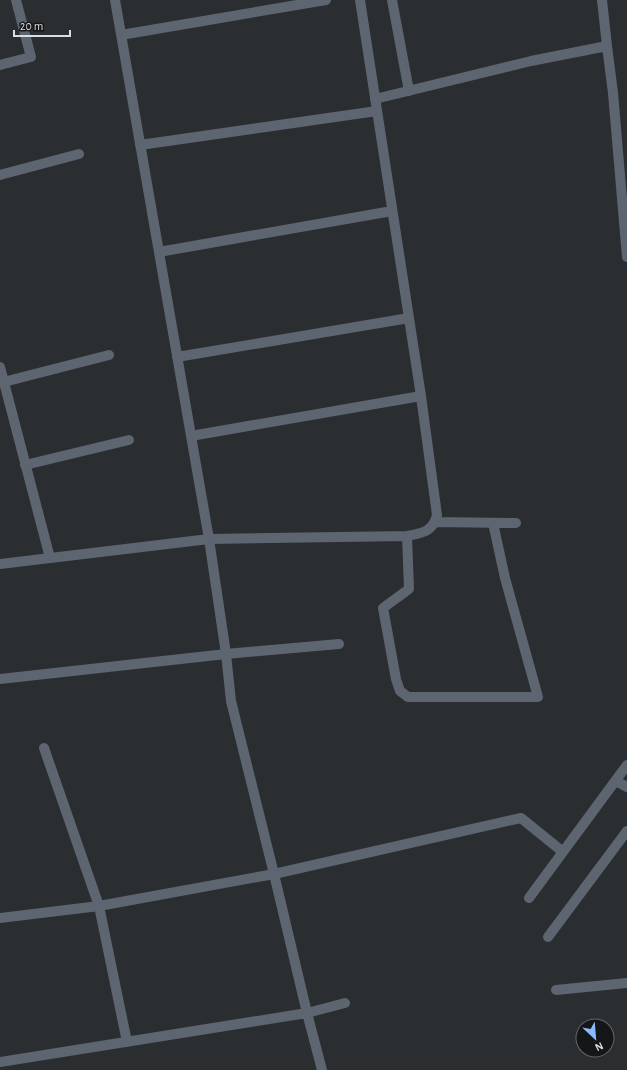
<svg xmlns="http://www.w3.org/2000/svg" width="627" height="1070" font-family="'Alegreya Sans',sans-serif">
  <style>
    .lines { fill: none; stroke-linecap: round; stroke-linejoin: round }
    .minor { stroke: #5d6570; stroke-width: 10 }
  </style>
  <rect width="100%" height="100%" fill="#2b2e31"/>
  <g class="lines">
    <path class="minor" d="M 115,0 L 209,539 L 226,654 L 231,701 L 274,874 L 307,1013 L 322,1070
      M 392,0 L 409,91
      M 602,0 L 607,46
      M 121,35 L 326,0
      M 0,65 L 31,57 L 16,0
      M 375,99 L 531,61 L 607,46 L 613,93 L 627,257
      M 140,145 L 377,111
      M 0,175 L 79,154
      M 159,252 L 392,211
      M 177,357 L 409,318
      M 0,367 L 50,558
      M 0,383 L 109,355
      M 191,436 L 421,396
      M 25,465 L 129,440
      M 435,522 L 516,523
      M 407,536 L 409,589 L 383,608 L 396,679 L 400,691 L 408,697 L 538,697 L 505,578 L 493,523
      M 0,564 L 209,539 L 407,536 C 422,533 433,532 437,515 L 421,396 L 360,0
      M 0,679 L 226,654 L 339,644
      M 44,748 L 99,906 L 127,1042
      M 616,781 L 627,787
      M 529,898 L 627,765
      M 0,918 L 99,906 L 274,874 L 521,818 L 563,852
      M 548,937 L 627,831
      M 556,990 L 627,983
      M 0,1062 L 307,1013 L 345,1003"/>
  </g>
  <g transform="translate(595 1038) rotate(154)"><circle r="19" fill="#151618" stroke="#656668"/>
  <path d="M0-3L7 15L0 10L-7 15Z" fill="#8abafc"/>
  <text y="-6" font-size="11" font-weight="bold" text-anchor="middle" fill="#dcdde0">N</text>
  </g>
  <path d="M14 30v6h56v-6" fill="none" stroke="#dcdde0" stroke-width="2"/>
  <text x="20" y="30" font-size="12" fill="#dcdde0" stroke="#151618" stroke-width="3" paint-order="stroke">20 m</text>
</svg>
